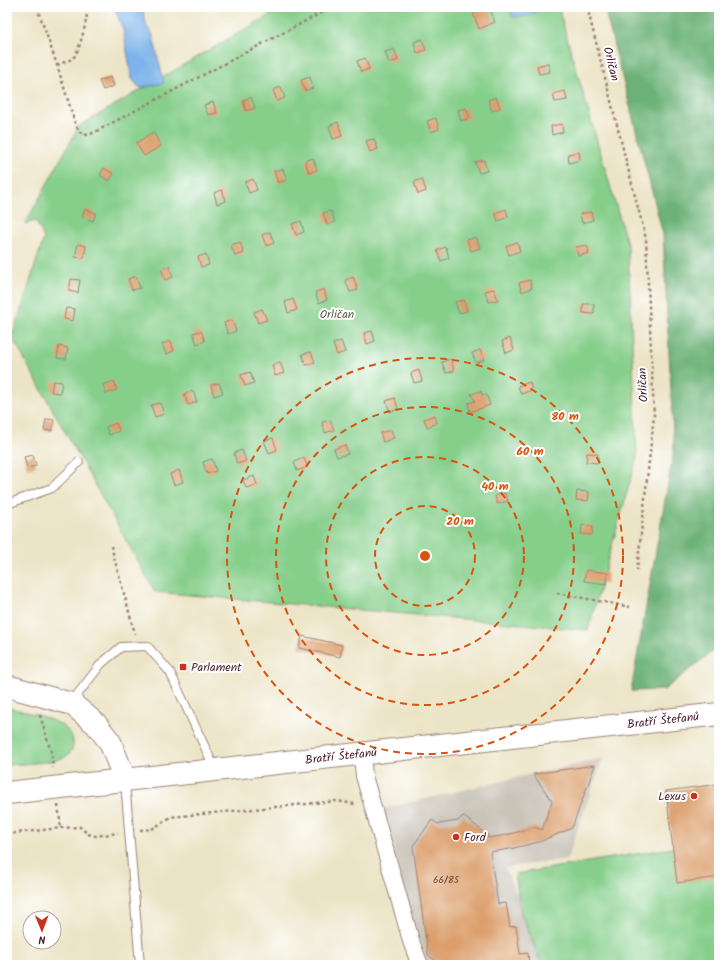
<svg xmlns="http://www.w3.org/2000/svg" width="726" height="972" font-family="Kalam,sans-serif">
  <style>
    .industrial { fill: #c9c3b8 }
    .green { fill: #86cf8b; stroke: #68775b }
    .forest { fill: #6cb277; stroke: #5b6851 }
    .water { fill: #7cb3eb; stroke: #63698b }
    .building { fill: #dc9f6c }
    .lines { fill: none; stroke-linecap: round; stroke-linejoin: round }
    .lane-casing { stroke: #9b8278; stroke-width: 10 }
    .street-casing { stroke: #9b8278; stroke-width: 18 }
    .secondary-casing { stroke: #9b8278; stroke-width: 24 }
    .primary-casing { stroke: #9b8278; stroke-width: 24 }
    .path { stroke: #9b8278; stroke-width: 2.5; stroke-dasharray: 3 3; stroke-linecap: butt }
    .lane { stroke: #fff; stroke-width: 8 }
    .street { stroke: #fff; stroke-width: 16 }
    .secondary { stroke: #fff; stroke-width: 22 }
    .primary { stroke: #fff; stroke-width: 22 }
    .ring { fill: none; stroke: #d8530f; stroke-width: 2; stroke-dasharray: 7 5 }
    .poi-dot { fill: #c8321e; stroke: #fff; stroke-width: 1.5 }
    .labels { text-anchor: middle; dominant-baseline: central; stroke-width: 4; stroke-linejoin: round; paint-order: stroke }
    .number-label { font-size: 10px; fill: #6e3f3b }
    .street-label { font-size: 12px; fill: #4a1f2b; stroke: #fff }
    .park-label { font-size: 12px; fill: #5f5d4d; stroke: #fff }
    .poi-label { font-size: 12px; fill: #4a1f2b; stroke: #fff; text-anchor: start }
    .centre { fill: #d8530f; stroke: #fff; stroke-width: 2 }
    .ring-label { font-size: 12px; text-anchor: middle; font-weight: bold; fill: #d8530f; stroke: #fff; stroke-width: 4; stroke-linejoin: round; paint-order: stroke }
  </style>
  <rect width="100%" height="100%" fill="#fff"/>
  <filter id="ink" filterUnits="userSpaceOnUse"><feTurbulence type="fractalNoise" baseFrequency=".025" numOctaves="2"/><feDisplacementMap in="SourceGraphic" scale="8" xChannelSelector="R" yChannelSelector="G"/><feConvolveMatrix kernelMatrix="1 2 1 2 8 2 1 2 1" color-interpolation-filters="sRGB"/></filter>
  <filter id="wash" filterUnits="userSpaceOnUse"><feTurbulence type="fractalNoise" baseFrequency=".012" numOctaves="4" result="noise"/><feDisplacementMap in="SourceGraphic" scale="16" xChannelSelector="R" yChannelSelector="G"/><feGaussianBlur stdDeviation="0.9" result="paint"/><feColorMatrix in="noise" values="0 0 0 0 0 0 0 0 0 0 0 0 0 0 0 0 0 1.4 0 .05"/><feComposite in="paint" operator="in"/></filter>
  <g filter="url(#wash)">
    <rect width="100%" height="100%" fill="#ece4c6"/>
    <path class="industrial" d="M 603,758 L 567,859 L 505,868 L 519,899 L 521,913 L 542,965 L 429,965 L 409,913 L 381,809 Z"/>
    <path class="green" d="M 283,7 L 558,7 L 628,247 L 637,457 L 588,630 L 155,592 L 12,337 L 44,238 L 36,221 L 25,224 L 79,126 Z
      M 7,707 C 24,712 75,720 73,744 C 73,749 70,754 65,757 C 53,763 21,764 7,765 Z
      M 719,833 L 719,965 L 542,965 L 521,913 L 515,874 L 672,848 Z"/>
    <path class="forest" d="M 604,7 L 719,7 L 719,646 L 664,690 L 631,691 L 674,450 L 663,234 Z"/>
    <path class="water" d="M 114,7 L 142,7 L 147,27 L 152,32 L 164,83 L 140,88 L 132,79 L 123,29 Z
      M 507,7 L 547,7 L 527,16 L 513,17 Z"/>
    <g id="blocks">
      <path class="building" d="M 489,7 L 495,22 L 479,29 L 473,13 Z
        M 422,39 L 426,50 L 417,53 L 414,42 Z
        M 394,49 L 398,60 L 389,63 L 385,52 Z
        M 365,58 L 369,69 L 361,72 L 357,61 Z
        M 548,63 L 550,72 L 539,74 L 537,66 Z
        M 110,77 L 114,86 L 103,90 L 99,81 Z
        M 310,77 L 313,88 L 305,91 L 301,80 Z
        M 281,87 L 285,98 L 277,101 L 273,90 Z
        M 565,91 L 567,100 L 555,102 L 553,94 Z
        M 251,97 L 255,108 L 246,111 L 243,100 Z
        M 496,97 L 500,108 L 492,111 L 488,100 Z
        M 213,102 L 217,113 L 208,115 L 204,105 Z
        M 466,108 L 470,118 L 461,121 L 458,110 Z
        M 436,118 L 439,129 L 431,132 L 427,121 Z
        M 338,122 L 342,136 L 333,139 L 329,126 Z
        M 562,124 L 563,132 L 552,135 L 551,126 Z
        M 153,132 L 161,146 L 144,156 L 136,143 Z
        M 374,139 L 378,149 L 370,152 L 366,141 Z
        M 579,152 L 580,160 L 569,163 L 568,154 Z
        M 313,158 L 317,170 L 309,173 L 305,161 Z
        M 484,160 L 487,171 L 479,173 L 475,162 Z
        M 104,168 L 114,174 L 109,181 L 100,175 Z
        M 283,169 L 287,180 L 278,183 L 274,171 Z
        M 253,179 L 257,190 L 249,193 L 245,182 Z
        M 422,179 L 426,191 L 418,194 L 414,182 Z
        M 222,190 L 226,201 L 217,204 L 214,193 Z
        M 85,209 L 96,213 L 93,221 L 82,217 Z
        M 506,209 L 508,217 L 498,221 L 495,213 Z
        M 331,211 L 335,222 L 327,225 L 323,213 Z
        M 591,212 L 593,220 L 582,223 L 580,214 Z
        M 301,221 L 304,232 L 296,235 L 292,224 Z
        M 270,232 L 274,243 L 266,246 L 262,235 Z
        M 476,237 L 480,248 L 471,251 L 467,240 Z
        M 240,242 L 244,253 L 235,256 L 231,245 Z
        M 517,242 L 520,251 L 509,255 L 506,246 Z
        M 78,244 L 86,246 L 84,258 L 75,257 Z
        M 587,245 L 589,253 L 578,256 L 576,247 Z
        M 446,247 L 449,258 L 441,261 L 437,250 Z
        M 206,254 L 209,265 L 201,267 L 198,257 Z
        M 169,266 L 173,277 L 165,280 L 161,269 Z
        M 136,276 L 140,288 L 132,290 L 128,279 Z
        M 353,277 L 358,290 L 350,292 L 345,280 Z
        M 71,279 L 80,280 L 78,293 L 69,291 Z
        M 530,280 L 532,288 L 522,292 L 519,283 Z
        M 324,289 L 327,300 L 319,303 L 315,292 Z
        M 494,289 L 498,300 L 489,302 L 485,291 Z
        M 293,299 L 297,310 L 288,313 L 285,302 Z
        M 464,300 L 467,311 L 459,313 L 455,302 Z
        M 583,304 L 594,304 L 594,314 L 583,313 Z
        M 66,308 L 75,309 L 73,321 L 64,319 Z
        M 262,309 L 267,320 L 258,323 L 254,312 Z
        M 232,320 L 236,331 L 228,334 L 224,323 Z
        M 201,331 L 205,341 L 197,344 L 193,333 Z
        M 372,331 L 375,341 L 367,344 L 364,333 Z
        M 510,338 L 514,350 L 506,353 L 502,341 Z
        M 171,341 L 174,351 L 166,354 L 162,344 Z
        M 341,341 L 345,352 L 337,355 L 333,344 Z
        M 59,346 L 68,348 L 66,359 L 57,358 Z
        M 480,350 L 484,360 L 476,363 L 472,353 Z
        M 311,352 L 315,362 L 306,365 L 302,354 Z
        M 451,359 L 454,371 L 446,373 L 442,362 Z
        M 280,362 L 284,373 L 275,376 L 272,365 Z
        M 419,370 L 422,381 L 414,383 L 411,373 Z
        M 250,372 L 254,383 L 245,386 L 241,375 Z
        M 53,381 L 62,382 L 60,393 L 51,392 Z
        M 114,381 L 117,390 L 106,394 L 103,385 Z
        M 530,382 L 532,390 L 521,394 L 518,386 Z
        M 219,383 L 223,393 L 214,396 L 211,385 Z
        M 193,391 L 197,402 L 188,405 L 184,394 Z
        M 481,391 L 482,395 L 486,394 L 490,405 L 470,412 L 468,403 L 475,401 L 471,394 Z
        M 395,398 L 398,409 L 390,412 L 386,401 Z
        M 160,403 L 164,414 L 155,417 L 151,405 Z
        M 435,415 L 437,423 L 427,427 L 424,419 Z
        M 46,419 L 54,420 L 52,431 L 44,430 Z
        M 330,420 L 334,430 L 325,433 L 322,422 Z
        M 116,423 L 119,431 L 109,435 L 106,427 Z
        M 391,430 L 394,438 L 383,442 L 380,433 Z
        M 273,438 L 277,450 L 269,453 L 264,441 Z
        M 345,445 L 348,454 L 337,457 L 334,449 Z
        M 242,450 L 246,461 L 237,464 L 234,453 Z
        M 587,453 L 598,454 L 598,463 L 586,462 Z
        M 33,455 L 36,466 L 27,468 L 24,457 Z
        M 304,458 L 308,467 L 297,471 L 294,462 Z
        M 212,459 L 216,471 L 207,474 L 203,462 Z
        M 179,470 L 183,482 L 174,485 L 170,474 Z
        M 254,476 L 257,485 L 246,488 L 243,480 Z
        M 577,491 L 589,492 L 588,501 L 576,500 Z
        M 505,493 L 508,501 L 497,504 L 495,496 Z
        M 582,525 L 593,526 L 592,535 L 581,534 Z
        M 586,570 L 608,573 L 607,584 L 584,581 Z
        M 302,636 L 342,645 L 340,657 L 299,648 Z
        M 595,765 L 572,828 L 539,842 L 510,849 L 490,852 L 498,904 L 506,903 L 510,927 L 516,926 L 520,954 L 528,953 L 529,965 L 441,965 L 428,955 L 413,846 L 432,820 L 438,824 L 458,821 L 463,816 L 488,835 L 488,838 L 506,835 L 535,827 L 542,830 L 552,801 L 533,774 Z
        M 719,784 L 719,877 L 677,883 L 666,791 Z"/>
    </g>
  </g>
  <g filter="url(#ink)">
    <use href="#blocks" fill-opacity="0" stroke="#9b8278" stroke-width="1"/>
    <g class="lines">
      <g class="lane-casing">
        <path id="lane" d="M 7,504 L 52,488 L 79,462
          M 73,703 L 77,695 L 101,664 L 121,647 L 147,646 L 170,672 L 215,769
          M 125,781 L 140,965"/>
      </g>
      <g class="street-casing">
        <path id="street" d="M 362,754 L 364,776 L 412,944 L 420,965"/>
      </g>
      <g class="secondary-casing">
        <path id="secondary" d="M 7,686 L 72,704 L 96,724 L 110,742 L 125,780"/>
      </g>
      <g class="primary-casing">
        <g id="primary">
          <path id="s1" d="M 7,793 L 719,714"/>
        </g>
      </g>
      <path class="path" d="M 37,7 L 57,65 L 76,126 L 80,132 L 87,135 L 93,133 L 332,7
        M 587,7 L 646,239 L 654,416 L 637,570
        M 57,65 C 62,63 68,61 72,59 C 80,53 87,18 88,7
        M 111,546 L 135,634
        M 557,593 L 630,607
        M 40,715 L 51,752 L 53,768
        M 58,805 L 61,828
        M 140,830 L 152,829 L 171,817 L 337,801 L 355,804
        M 7,834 L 61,828 L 80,827 L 88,834 L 96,836 L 118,833"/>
      <use href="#lane" class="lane"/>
      <use href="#street" class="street"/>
      <use href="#secondary" class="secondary"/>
      <use href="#primary" class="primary"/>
    </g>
  </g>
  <g class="ring">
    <circle cx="425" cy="556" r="50"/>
    <circle cx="425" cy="556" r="99"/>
    <circle cx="425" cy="556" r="149"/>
    <circle cx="425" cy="556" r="198"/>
  </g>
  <g class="poi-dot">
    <rect x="179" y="663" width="8" height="8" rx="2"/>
    <circle cx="694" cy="796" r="4"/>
    <circle cx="456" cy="837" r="4"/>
  </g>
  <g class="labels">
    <g class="number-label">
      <text x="446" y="880">66/85</text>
    </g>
    <g class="street-label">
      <text transform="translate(611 64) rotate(76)">Orličan</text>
      <text transform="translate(643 385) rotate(-93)">Orličan</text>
      <text stroke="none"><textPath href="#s1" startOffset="660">Bratří Štefanů</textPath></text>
      <text stroke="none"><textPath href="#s1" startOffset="336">Bratří Štefanů</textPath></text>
    </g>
    <g class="park-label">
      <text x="337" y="314">Orličan</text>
    </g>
    <g class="poi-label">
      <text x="191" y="667">Parlament</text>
      <text x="686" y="796" text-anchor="end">Lexus</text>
      <text x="464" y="837">Ford</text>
    </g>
  </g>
  <circle cx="425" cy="556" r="6" class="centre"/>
  <g class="ring-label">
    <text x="565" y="420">80 m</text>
    <text x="530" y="455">60 m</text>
    <text x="495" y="490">40 m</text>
    <text x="460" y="525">20 m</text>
  </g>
  <rect width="726" height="972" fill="none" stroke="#fff" stroke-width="24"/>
  <g transform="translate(42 930) rotate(179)"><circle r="19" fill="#ffffff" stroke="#b7a5aa"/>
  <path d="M0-3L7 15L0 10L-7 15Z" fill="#c8321e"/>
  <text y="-6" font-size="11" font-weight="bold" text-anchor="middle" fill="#4a1f2b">N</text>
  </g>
</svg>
